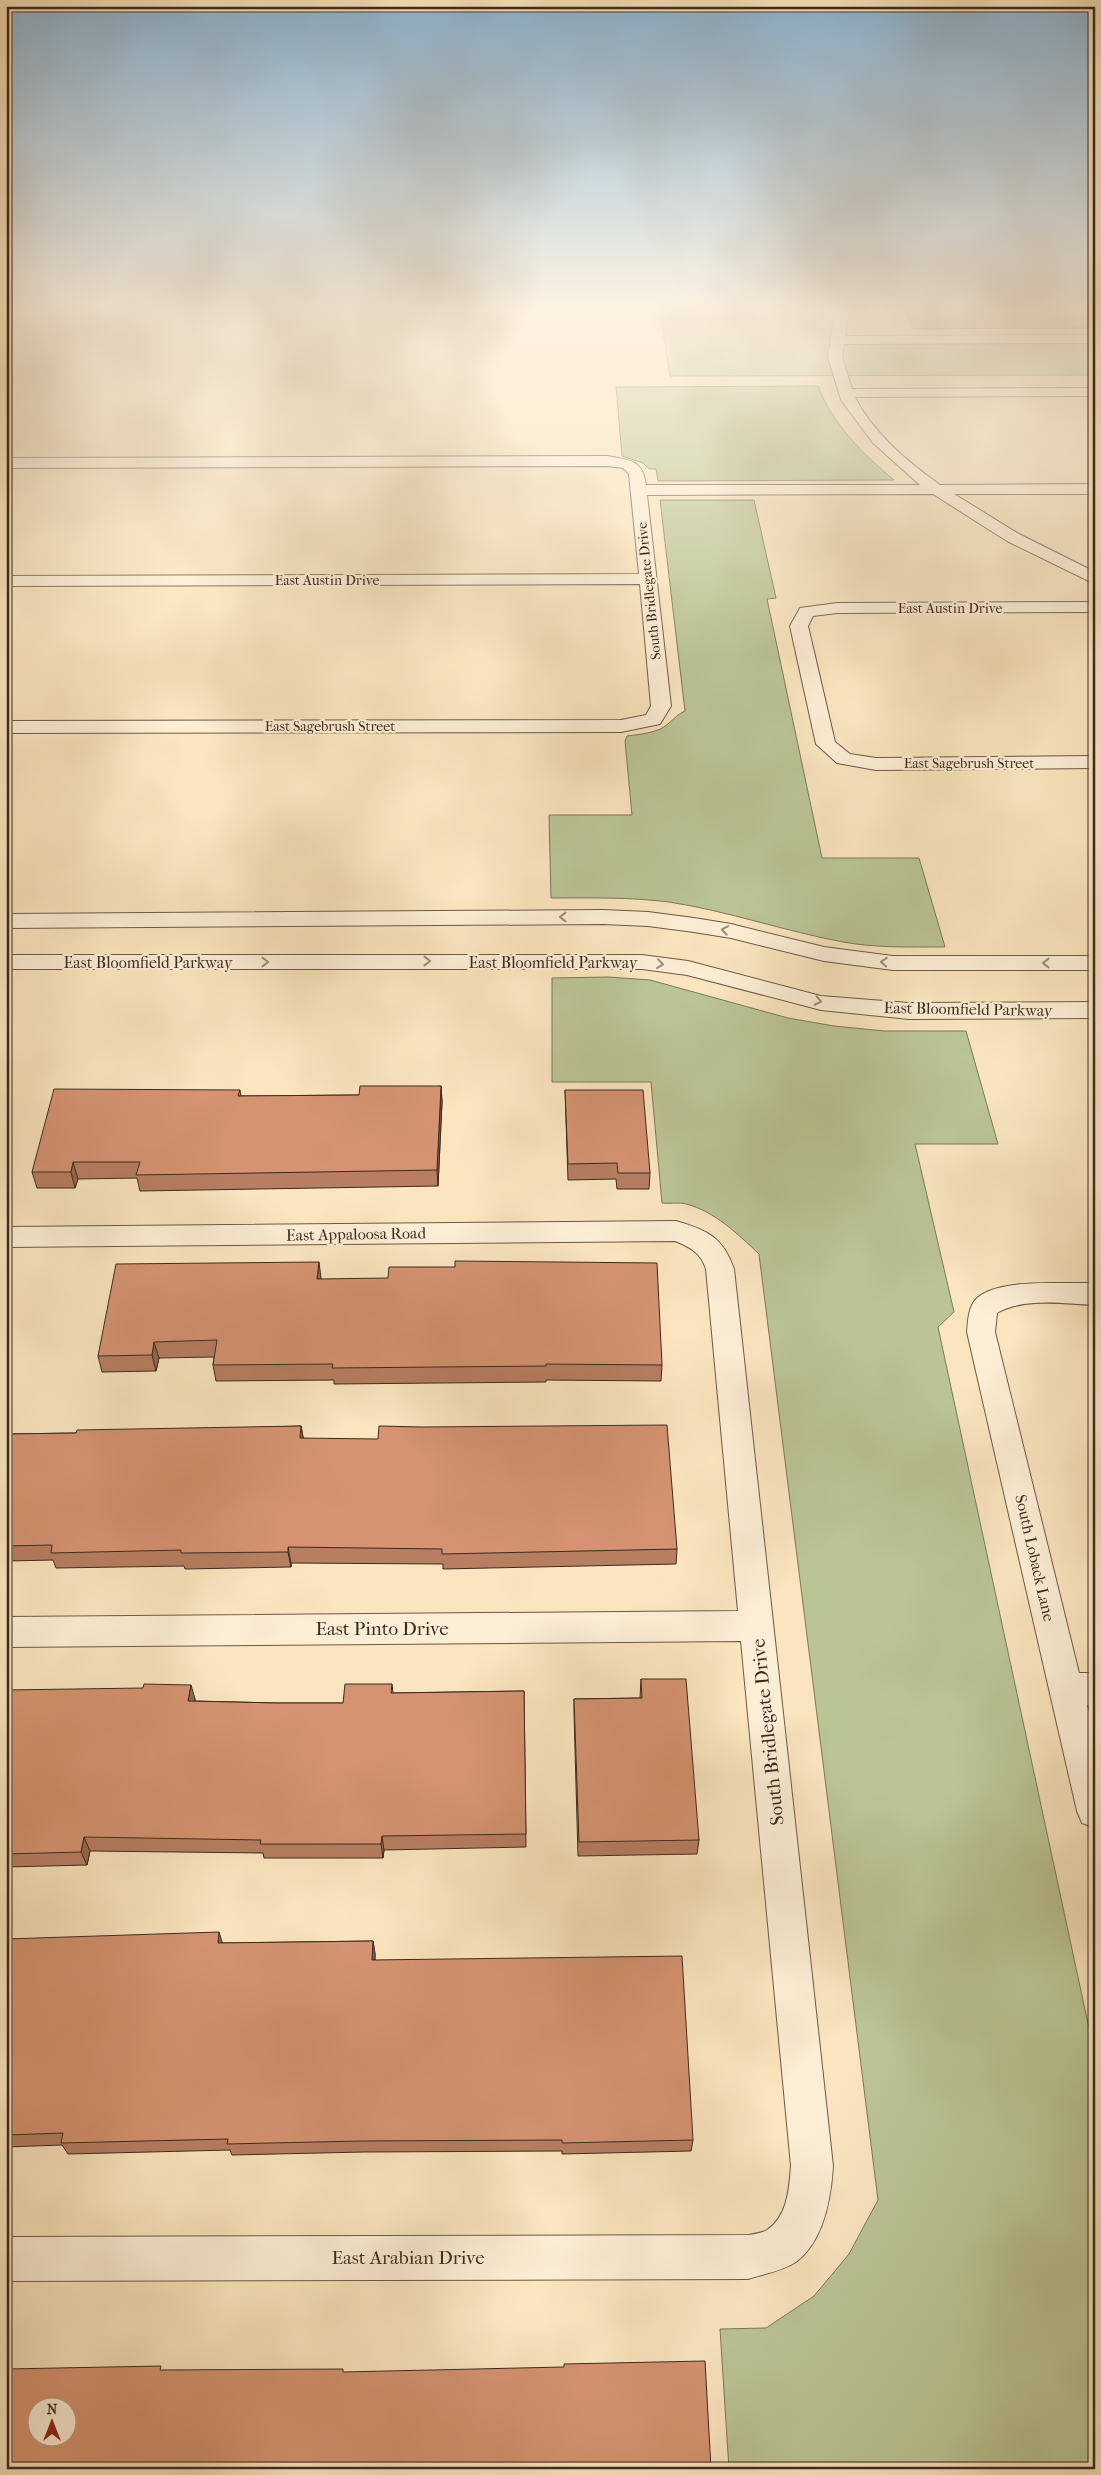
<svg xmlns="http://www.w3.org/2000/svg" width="1101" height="2475" font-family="'IM FELL French Canon',serif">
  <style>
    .green { fill: #bbc594; stroke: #7c785a }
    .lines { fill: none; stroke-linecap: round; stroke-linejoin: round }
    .minor-casing { stroke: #6c5948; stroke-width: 2 }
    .tertiary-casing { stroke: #6c5948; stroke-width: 2 }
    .minor { fill: #fceed5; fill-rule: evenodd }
    .tertiary { fill: #fceed5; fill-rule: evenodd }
    .wall { fill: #b77e61; stroke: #3c2a21 }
    .shaded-wall { fill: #95674f; stroke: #3c2a21 }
    .building { fill: #d59371; stroke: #3c2a21; fill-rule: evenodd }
    .oneway { stroke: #9c8c7b }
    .labels { text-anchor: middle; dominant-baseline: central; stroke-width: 4.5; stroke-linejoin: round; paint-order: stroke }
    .far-street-label { font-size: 14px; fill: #3c2a21; stroke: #fceed5 }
    .street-label { font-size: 16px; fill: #3c2a21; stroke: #fceed5 }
    .near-street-label { font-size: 19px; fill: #3c2a21; stroke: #fceed5 }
  </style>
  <rect width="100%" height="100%" fill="#fae5be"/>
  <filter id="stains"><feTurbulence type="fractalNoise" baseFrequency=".004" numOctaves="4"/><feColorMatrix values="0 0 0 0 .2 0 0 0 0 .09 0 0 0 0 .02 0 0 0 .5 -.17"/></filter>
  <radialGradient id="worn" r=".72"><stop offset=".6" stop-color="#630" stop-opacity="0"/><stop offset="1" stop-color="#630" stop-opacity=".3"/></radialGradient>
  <path class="green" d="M 660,312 L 842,312 L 836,339 L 1095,339 L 1095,375 L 670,376 Z
    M 818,386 C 833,425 863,454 894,480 L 658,481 L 656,469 L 649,469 L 643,463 L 622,456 L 616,387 Z
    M 660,500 L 754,500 L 776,598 L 767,599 L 822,858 L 919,858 L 945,947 C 911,947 876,948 843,942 C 784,931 728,911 669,902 C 630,897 590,898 551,898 L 549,815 L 632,815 L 625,741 L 627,736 C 641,734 659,733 669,723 C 675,718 678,714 685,711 Z
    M 608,977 L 650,980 L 788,1018 L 834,1026 L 884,1031 L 966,1031 L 998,1144 L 915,1144 L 954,1312 L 938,1327 L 1095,2056 L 1095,2469 L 729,2469 L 720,2329 L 766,2328 L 814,2296 L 849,2254 L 878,2200 L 759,1254 C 738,1234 714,1211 686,1204 C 679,1202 670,1204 662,1203 L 651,1082 L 552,1082 L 552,978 Z"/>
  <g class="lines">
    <g class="minor-casing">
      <path id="minor" d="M 835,312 L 849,312 L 845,336 L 1095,335 L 1095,343 L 844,344 L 842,357 L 852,389 L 1095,388 L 1095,396 L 855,397 C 873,433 908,462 940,485 L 1095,484 L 1095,494 L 954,494 L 1019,534 L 1095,572 L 1095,584 L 1007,541 L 933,494 L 647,495 L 671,706 L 660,724 L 621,732 L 6,733 L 6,721 L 621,720 L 646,715 L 651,706 L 640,584 L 6,586 L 6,576 L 639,574 L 629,474 L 623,468 L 607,466 L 6,468 L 6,458 L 607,456 C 629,460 643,459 646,485 L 920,485 L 873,443 L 841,400 L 828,357 Z
        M 1095,602 L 1095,612 L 837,613 L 813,616 L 808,626 L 835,742 L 850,754 L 876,758 L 1095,756 L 1095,768 L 876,770 L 837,763 L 816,744 L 790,626 L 800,608 L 837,603 Z
        M 676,1221 C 707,1230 723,1237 734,1269 L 833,2166 C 831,2198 824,2241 796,2262 C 782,2271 764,2274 748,2279 L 6,2281 L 6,2237 L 748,2235 C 754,2234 762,2233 767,2230 C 788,2216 789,2188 791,2166 L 741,1641 L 6,1647 L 6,1617 L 738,1611 L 706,1269 C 701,1253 690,1247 675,1241 L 6,1247 L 6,1227 Z
        M 1054,1283 L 1095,1283 L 1095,1305 C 1065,1304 1024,1297 997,1313 L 995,1332 L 1079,1673 L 1095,1673 L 1095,1705 L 1087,1705 L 1095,1736 L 1095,1828 L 1082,1823 L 1077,1811 L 967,1332 C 968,1321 968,1307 977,1298 C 994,1283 1033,1283 1054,1283 Z"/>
    </g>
    <g class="tertiary-casing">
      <path id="tertiary" d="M 603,910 L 648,912 L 694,918 L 731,924 L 824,947 L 893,956 L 1095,956 L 1095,970 L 893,970 L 824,961 L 731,938 L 694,932 L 648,926 L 603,924 L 6,928 L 6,914 Z
        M 6,955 L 642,955 L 688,961 L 821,996 L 909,1003 L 1095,1002 L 1095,1018 L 909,1019 L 821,1010 L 687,975 L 642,969 L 6,969 Z"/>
    </g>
    <use href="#minor" class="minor"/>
    <use href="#tertiary" class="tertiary"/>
  </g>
  <path class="wall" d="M 906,312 L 1095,312 L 1095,328 L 913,329 Z
    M 441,1086 L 442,1102 L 438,1186 L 140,1191 L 137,1178 L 78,1179 L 75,1188 L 37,1188 L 32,1172 L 240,1090 L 241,1096 L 359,1095 Z
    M 565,1090 L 650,1173 L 649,1189 L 617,1189 L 616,1179 L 568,1180 Z
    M 321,1279 L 662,1365 L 661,1381 L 546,1380 L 546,1382 L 334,1384 L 334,1380 L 216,1381 L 213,1365 L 214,1357 L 159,1358 L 156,1371 L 102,1372 L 98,1356 Z
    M 301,1426 L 303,1438 L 677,1549 L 676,1564 L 443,1569 L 443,1564 L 291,1563 L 291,1567 L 185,1569 L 184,1566 L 56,1568 L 53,1560 L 6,1561 L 6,1434 L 76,1433 Z
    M 641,1679 L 699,1840 L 697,1854 L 578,1856 L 574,1713 L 574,1699 L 640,1698 Z
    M 392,1684 L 393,1693 L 524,1691 L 526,1847 L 384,1850 L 383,1858 L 264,1858 L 263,1853 L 90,1851 L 87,1865 L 6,1867 L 6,1690 L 195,1699 L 195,1701 L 276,1703 L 343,1703 Z
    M 6,1939 L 223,1943 L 373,1941 L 375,1954 L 375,1960 L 693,2140 L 691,2151 L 562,2154 L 562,2151 L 364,2152 L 232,2155 L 230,2150 L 68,2154 L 62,2145 L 6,2147 Z"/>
  <path class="shaded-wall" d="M 441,1086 L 442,1102 L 438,1186 L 437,1170 Z
    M 73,1162 L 78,1179 L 75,1188 L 71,1172 Z
    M 319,1262 L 321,1278 L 320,1295 L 317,1279 Z
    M 154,1342 L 159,1358 L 156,1371 L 152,1355 Z
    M 301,1426 L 304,1442 L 300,1438 Z
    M 288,1547 L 291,1563 L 291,1567 L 288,1552 Z
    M 191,1685 L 195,1699 L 193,1715 L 188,1701 Z
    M 382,1836 L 384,1850 L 383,1858 L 381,1844 Z
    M 84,1837 L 90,1851 L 87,1865 L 81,1852 Z
    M 219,1932 L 223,1945 L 218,1943 Z
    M 373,1941 L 375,1954 L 374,1973 L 372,1960 Z"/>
  <path class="building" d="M 911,312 L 1095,312 L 1095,320 L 914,320 Z
    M 360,1086 L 441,1086 L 437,1170 L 136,1175 L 140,1162 L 73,1162 L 71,1172 L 32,1172 L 54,1089 L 240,1090 L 238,1096 L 359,1095 Z
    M 565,1090 L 643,1090 L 650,1173 L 618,1173 L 617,1163 L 568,1164 Z
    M 455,1261 L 657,1263 L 662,1365 L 546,1364 L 546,1366 L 332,1368 L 333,1364 L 213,1365 L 217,1340 L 154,1342 L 152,1355 L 98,1356 L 116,1264 L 319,1262 L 317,1279 L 388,1278 L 389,1267 L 455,1267 Z
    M 667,1425 L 677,1549 L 442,1554 L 442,1549 L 288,1547 L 288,1552 L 181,1553 L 181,1550 L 51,1553 L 52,1545 L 6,1546 L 6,1434 L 76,1433 L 77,1430 L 301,1426 L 300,1438 L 378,1439 L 379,1426 L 422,1427 Z
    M 641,1679 L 686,1679 L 699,1840 L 579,1842 L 574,1699 L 642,1698 Z
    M 144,1684 L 191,1685 L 188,1701 L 276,1703 L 343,1703 L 345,1684 L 392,1684 L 391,1693 L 524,1691 L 526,1834 L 382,1836 L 381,1844 L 260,1844 L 261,1840 L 84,1837 L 81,1852 L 6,1854 L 6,1690 L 143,1688 Z
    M 219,1932 L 218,1943 L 373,1941 L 372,1960 L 682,1956 L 693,2140 L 562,2143 L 562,2140 L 361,2141 L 227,2144 L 228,2139 L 61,2143 L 63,2133 L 6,2135 L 6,1939 Z
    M 705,2361 L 711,2469 L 6,2469 L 6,2369 L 161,2366 L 160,2370 L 343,2369 L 343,2372 L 564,2367 L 564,2364 ZM 38,2408 L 68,2408 L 68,2438 L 38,2438 Z"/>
  <defs><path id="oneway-chevron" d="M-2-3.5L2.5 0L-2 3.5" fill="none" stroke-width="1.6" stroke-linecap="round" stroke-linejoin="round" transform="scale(1.25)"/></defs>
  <g class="oneway">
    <use href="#oneway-chevron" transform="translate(563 917) rotate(180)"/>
    <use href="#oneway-chevron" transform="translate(725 930) rotate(-170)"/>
    <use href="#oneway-chevron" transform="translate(427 961)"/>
    <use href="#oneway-chevron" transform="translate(265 962)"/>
    <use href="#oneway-chevron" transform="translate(884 962) rotate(-175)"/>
    <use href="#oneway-chevron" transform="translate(1046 963) rotate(-180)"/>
    <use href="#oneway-chevron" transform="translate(660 964) rotate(7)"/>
    <use href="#oneway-chevron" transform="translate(818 1001) rotate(12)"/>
  </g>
  <linearGradient id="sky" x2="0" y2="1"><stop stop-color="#8db7d7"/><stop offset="0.47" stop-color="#fdf3e2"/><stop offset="1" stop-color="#fdf3e2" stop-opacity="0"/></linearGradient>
  <rect width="1101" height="658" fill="url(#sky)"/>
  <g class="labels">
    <g class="far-street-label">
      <text x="327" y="580">East Austin Drive</text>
      <text transform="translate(649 591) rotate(-96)">South Bridlegate Drive</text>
      <text x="950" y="608">East Austin Drive</text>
      <text x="330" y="726">East Sagebrush Street</text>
      <text x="969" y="763">East Sagebrush Street</text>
    </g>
    <g class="street-label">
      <text x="148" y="962">East Bloomfield Parkway</text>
      <text x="553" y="962">East Bloomfield Parkway</text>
      <text transform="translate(968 1009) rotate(1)">East Bloomfield Parkway</text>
      <text transform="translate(356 1234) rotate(-1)">East Appaloosa Road</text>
      <text transform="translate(1035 1558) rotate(77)">South Loback Lane</text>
    </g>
    <g class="near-street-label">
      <text x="382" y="1629">East Pinto Drive</text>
      <text transform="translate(768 1732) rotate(-96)">South Bridlegate Drive</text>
      <text x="408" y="2258">East Arabian Drive</text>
    </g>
  </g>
  <rect width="1101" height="2475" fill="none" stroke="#fae5be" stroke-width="25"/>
  <rect x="8" y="8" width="1086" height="2460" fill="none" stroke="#3c2a21" stroke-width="2.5"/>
  <rect x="12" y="12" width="1076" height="2450" fill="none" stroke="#3c2a21"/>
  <g transform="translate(52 2422)"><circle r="24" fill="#fceed5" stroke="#afa08d"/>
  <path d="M0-4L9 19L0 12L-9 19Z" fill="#8f2418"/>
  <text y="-8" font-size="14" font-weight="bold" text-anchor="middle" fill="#3c2a21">N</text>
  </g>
  <rect width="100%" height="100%" filter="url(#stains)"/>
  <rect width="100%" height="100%" fill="url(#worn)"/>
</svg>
